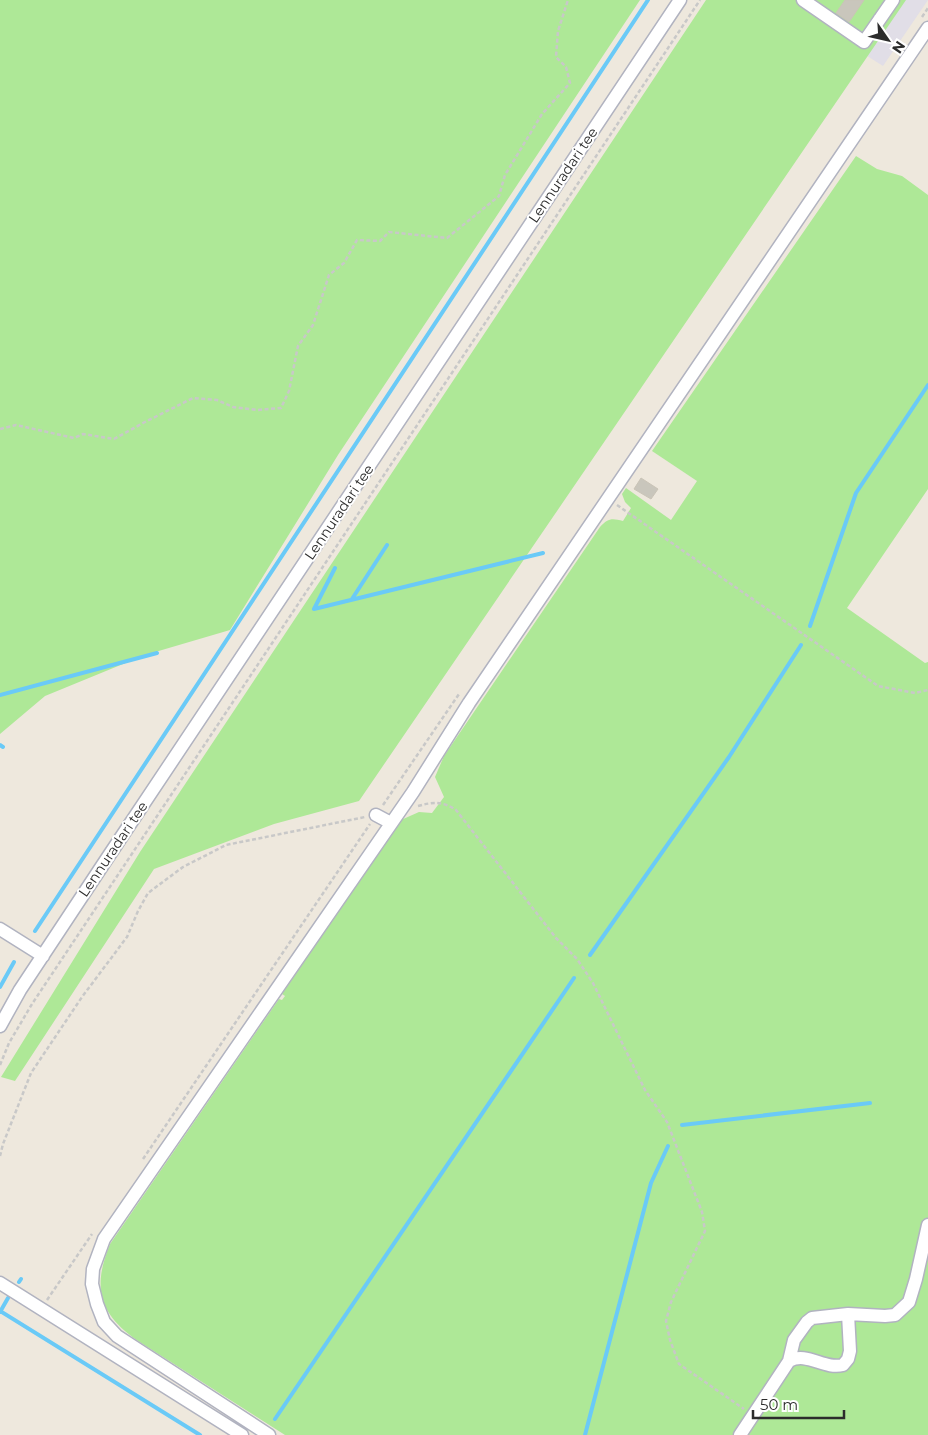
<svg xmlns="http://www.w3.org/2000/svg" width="928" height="1435" font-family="Montserrat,sans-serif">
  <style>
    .industrial { fill: #e1dee7 }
    .green { fill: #aee897 }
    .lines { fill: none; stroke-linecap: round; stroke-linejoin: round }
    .stream { stroke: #6acaf7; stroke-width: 4 }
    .building { fill: #c9c6bc; stroke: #cac4b7 }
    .minor-casing { stroke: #b1b3c0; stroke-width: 15 }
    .path { stroke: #c8c8c8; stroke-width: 2.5; stroke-dasharray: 4 2.5; stroke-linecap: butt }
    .minor { stroke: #fff; stroke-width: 12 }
    .labels { text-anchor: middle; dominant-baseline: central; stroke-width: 4; stroke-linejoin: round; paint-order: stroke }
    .street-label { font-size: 14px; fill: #2c2c2c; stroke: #fff }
  </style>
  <rect width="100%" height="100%" fill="#eee8dd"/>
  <path class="industrial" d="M 779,0 L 928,0 L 883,66 Z"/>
  <path class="green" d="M 0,0 L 640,0 L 338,455 L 230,630 L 145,655 L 45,696 L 0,734 Z
    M 706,0 L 906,0 L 359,801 L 274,824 L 154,869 L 15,1081 L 1,1077 L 140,852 Z
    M 856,156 L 877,169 L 902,176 L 928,195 L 928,489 L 847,608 L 925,663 L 928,662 L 928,1435 L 285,1435 L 138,1341 C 99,1314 92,1288 110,1244 L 279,999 L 282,1000 L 285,996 L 282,994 L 401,820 L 419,812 L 432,813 L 444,797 L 435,777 L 444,756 L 600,527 C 608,518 612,518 623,521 L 631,508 L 625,502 L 622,494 L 626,488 L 671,520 L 697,481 L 652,451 Z"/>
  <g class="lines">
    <path class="stream" d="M 335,568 L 314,609 L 543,553
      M 352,599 L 387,545
      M 810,626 L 856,493 L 928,385
      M 0,695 L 157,653
      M 0,745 L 3,747
      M 35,931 L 648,0
      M 590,955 L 729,757 L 801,645
      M 0,987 L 14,962
      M 682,1125 L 870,1103
      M 19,1282 L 21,1279
      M 0,1311 L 200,1435
      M 0,1312 L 8,1298
      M 275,1419 L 574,978
      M 585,1435 L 651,1183 L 668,1146"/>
  </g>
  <path class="building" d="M 845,0 L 864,0 L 849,22 L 836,13 Z
    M 641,478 L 658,489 L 651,499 L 634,489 Z"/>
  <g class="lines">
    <g class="minor-casing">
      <path id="minor" d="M 803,0 L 864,42 L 893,0
        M 376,815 L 391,823
        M 0,929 L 43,956
        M 0,1026 L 20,990 L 106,860 L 680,0
        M 0,1283 L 242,1435
        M 789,1361 C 807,1351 824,1370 843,1365 L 848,1359 L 850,1351 L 848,1314
        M 269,1435 L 117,1336 L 104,1322 L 97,1304 L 92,1284 L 93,1269 L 104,1239 L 413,792 L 469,703 L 928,28
        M 740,1435 L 789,1361 L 794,1340 L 807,1322 L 812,1318 L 848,1314 L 885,1316 L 895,1315 L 909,1302 L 916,1279 L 928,1225"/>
    </g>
    <path class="path" d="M 922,17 L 928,8
      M 0,429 L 16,425 L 74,438 L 83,434 L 114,439 L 145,422 L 193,398 L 217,400 L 233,407 L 257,410 L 281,408 L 289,391 L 298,346 L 313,325 L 329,275 L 344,263 L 357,240 L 380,241 L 389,232 L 447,238 L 499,196 L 505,175 L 542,114 L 570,83 L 566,67 L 556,57 L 558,31 L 568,0
      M 617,505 L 878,686 L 915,693 L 928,690
      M 383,805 L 459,694
      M 418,806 C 432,802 443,801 456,810 L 556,938 L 577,959 L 593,983 L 645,1090 L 667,1122 L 702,1212 L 705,1231 L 671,1302 L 666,1321 L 670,1340 L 679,1364 L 744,1409
      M 0,1065 L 9,1043 L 32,1004 L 700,0
      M 0,1156 L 3,1144 L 31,1073 L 82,997 L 127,937 L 138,911 L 148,893 L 183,867 L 226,845 L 365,817
      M 143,1159 L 370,824
      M 47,1300 L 92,1234"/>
    <use href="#minor" class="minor"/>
  </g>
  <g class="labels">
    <g class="street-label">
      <text transform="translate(563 175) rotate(-56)">Lennuradari tee</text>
      <text transform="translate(339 512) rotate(-56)">Lennuradari tee</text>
      <text transform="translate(113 849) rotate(-56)">Lennuradari tee</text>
    </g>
  </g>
  <g transform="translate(888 40) rotate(124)" stroke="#ffffff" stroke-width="4" paint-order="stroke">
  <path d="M0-4L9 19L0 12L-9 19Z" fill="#2c2c2c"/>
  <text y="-8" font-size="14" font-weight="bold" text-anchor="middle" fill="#2c2c2c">N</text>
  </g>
  <path d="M753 1410v8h91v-8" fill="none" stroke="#2c2c2c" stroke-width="2.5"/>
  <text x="760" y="1410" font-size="15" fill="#2c2c2c" stroke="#ffffff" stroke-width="4" paint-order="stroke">50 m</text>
</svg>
